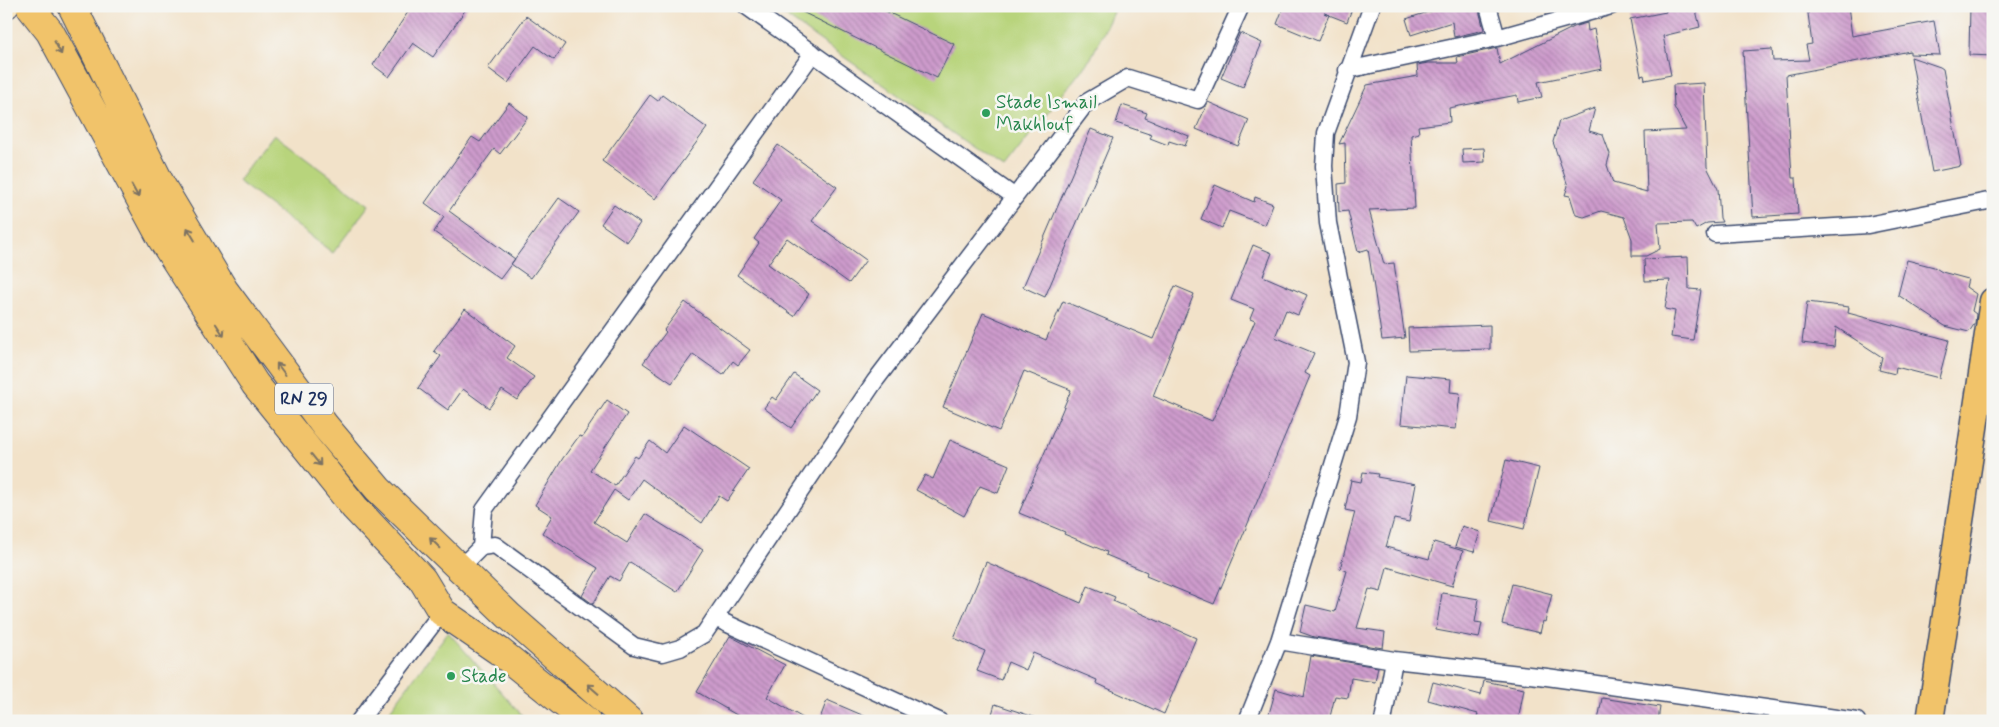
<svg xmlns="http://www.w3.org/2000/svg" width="1999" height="727" font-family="Mynerve,sans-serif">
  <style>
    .green { fill: #b8d47b; stroke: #6a826c }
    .building { fill: url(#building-back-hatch) }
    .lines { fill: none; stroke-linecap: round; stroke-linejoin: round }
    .street-casing { stroke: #3b4a6e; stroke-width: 19 }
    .secondary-casing { stroke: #3b4a6e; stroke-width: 26 }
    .primary-casing { stroke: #3b4a6e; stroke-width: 29 }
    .highway-casing { stroke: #3b4a6e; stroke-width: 30 }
    .street { stroke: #fff; stroke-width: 16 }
    .secondary { stroke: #f9e7c3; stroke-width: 24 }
    .primary { stroke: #f1c36a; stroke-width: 26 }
    .highway { stroke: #f1c36a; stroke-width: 28 }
    .oneway { stroke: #7b7263 }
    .leisure-dot { fill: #2e9e5b; stroke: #f6f6f2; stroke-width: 2 }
    .labels { text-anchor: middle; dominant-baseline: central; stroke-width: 5; stroke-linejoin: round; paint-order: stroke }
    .shield { fill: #f6f6f2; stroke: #5d6b8a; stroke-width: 1 }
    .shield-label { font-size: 18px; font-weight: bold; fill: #1b2f5e }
    .leisure-label { font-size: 19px; fill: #27864d; stroke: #f6f6f2; text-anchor: start }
  </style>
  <defs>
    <pattern id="building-back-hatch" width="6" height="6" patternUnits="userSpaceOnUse" patternTransform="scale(1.25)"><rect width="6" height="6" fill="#ce9bcc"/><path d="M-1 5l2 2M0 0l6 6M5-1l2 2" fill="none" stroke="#a67fa9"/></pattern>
  </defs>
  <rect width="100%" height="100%" fill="#f6f6f2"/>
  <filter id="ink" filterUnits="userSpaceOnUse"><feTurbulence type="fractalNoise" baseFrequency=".02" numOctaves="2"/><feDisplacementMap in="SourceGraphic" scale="10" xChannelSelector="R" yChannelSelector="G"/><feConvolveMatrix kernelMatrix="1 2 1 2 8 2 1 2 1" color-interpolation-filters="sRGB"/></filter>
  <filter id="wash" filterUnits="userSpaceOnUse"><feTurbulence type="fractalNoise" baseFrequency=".0096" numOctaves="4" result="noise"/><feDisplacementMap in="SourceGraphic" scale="20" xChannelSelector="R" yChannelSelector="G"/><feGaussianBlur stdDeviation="1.12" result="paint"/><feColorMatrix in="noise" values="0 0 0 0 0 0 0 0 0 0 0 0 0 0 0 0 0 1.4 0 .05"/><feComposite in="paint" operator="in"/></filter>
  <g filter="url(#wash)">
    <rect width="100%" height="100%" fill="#f2e2c9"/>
    <path class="green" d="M 771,6 L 1116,6 L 1091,58 L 1004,169 Z
      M 274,134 L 369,205 L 333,253 L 238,181 Z
      M 448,632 L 527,721 L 382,721 Z"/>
    <g id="blocks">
      <path class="building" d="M 412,6 L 468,6 L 433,57 L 413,43 L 389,77 L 373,65 Z
        M 790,6 L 875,6 L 954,44 L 937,78 Z
        M 1284,6 L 1309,7 L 1353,6 L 1347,22 L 1324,13 L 1329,15 L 1318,41 L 1277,24 Z
        M 1447,6 L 1478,6 L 1484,30 L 1454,37 L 1452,22 L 1411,35 L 1406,19 Z
        M 1665,6 L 1695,6 L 1700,27 L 1663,36 L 1671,75 L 1645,80 L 1644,75 L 1641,76 L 1630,19 L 1666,12 Z
        M 1807,6 L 1848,6 L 1852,36 L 1934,21 L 1940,55 L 1910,54 L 1910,51 L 1786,75 L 1792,178 L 1796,178 L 1798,214 L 1753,217 L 1743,51 L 1772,49 L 1773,61 L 1809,60 L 1806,45 L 1812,44 Z
        M 1970,6 L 1993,6 L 1993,56 L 1969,55 Z
        M 526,16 L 565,44 L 554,60 L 535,46 L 508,83 L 488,68 Z
        M 1587,23 L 1588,31 L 1594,29 L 1602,69 L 1538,82 L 1542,97 L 1518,102 L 1517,95 L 1449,108 L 1450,122 L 1418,126 L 1419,133 L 1411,135 L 1415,208 L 1369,210 L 1384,264 L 1394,263 L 1405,338 L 1382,340 L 1368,249 L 1358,252 L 1348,211 L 1339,212 L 1338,184 L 1346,183 L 1345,143 L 1339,144 L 1367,85 L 1418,76 L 1417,65 L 1428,63 L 1458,63 L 1457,57 L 1497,48 L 1500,64 L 1576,26 Z
        M 1240,33 L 1262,43 L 1243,87 L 1221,78 Z
        M 1911,57 L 1940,67 L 1943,69 L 1961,166 L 1932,172 Z
        M 1704,83 L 1707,167 L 1718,189 L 1720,218 L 1722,222 L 1707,223 L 1696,229 L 1692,222 L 1658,223 L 1660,249 L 1646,256 L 1632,256 L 1632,239 L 1624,217 L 1601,211 L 1584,217 L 1576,215 L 1570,196 L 1565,195 L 1568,186 L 1553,142 L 1559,121 L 1595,108 L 1589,131 L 1603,135 L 1610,154 L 1607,165 L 1613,183 L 1647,192 L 1645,132 L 1686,130 L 1674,107 L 1673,85 Z
        M 650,95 L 658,101 L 662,95 L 707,128 L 655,199 L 602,161 Z
        M 1208,102 L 1249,120 L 1238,146 L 1196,129 Z
        M 509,103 L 528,117 L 500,154 L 494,149 L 449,211 L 515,259 L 500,279 L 434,232 L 444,217 L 425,203 L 472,137 L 480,142 Z
        M 1122,105 L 1147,113 L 1145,118 L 1189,136 L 1185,146 L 1169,141 L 1168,145 L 1150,138 L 1152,135 L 1116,123 Z
        M 1091,129 L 1113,138 L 1045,297 L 1023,287 Z
        M 778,145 L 837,187 L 812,221 L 866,260 L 849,283 L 787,238 L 768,264 L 809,294 L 794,316 L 737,275 L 759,243 L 754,239 L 781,200 L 753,180 Z
        M 1484,148 L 1485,162 L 1463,163 L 1462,149 Z
        M 1215,185 L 1254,202 L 1255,197 L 1273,204 L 1265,225 L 1229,211 L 1222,228 L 1201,219 Z
        M 559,198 L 579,212 L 531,278 L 511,264 Z
        M 614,205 L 640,223 L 627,242 L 601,224 Z
        M 1253,245 L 1272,253 L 1263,276 L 1307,295 L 1298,315 L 1286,310 L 1275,337 L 1314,353 L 1305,373 L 1310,376 L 1214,604 L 1146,576 L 1147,572 L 1106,555 L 1107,552 L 1064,534 L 1065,532 L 1019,513 L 1071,390 L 1024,371 L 999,431 L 943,407 L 983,313 L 1046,340 L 1063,301 L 1153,339 L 1175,286 L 1194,294 L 1153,396 L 1212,421 L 1255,321 L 1250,319 L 1254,309 L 1231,300 Z
        M 1688,257 L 1689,289 L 1701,290 L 1693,340 L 1671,337 L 1675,311 L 1665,309 L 1670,280 L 1645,281 L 1644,259 Z
        M 1907,260 L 1934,267 L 1942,272 L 1968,279 L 1966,287 L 1976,294 L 1972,311 L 1976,314 L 1975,323 L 1969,332 L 1945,326 L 1898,295 Z
        M 685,302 L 750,350 L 738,365 L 733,361 L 723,375 L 693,354 L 672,383 L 643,363 L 666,332 L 664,330 Z
        M 1807,302 L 1849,307 L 1848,313 L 1949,340 L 1939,378 L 1896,367 L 1895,374 L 1879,370 L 1882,357 L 1836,327 L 1834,347 L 1802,343 Z
        M 465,309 L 515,346 L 507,358 L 534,377 L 517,400 L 502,390 L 489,408 L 463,389 L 448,410 L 418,388 L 441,356 L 434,351 Z
        M 1490,325 L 1490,349 L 1409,351 L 1408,328 Z
        M 794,374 L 817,390 L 791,428 L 764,408 L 772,397 L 776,400 Z
        M 1406,375 L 1451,379 L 1450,392 L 1460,393 L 1456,429 L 1401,424 Z
        M 607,400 L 627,414 L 590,470 L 615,486 L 635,456 L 638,458 L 650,441 L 665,453 L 684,425 L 749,469 L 727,501 L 719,496 L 702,523 L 642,479 L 628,500 L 614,490 L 594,522 L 627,543 L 645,514 L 703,550 L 677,592 L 630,562 L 619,581 L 610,576 L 593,604 L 582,596 L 598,568 L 542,533 L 552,516 L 535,505 L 563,458 L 579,436 L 582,437 Z
        M 950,440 L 1009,465 L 998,493 L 980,486 L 964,516 L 916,490 L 925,475 L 933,479 Z
        M 1506,460 L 1539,468 L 1524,529 L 1491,521 Z
        M 1363,472 L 1378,474 L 1377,477 L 1416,484 L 1409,522 L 1394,519 L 1386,547 L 1429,559 L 1434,542 L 1463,551 L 1452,586 L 1387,567 L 1381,592 L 1369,589 L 1357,628 L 1385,632 L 1383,648 L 1314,637 L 1300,632 L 1306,605 L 1335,612 L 1347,571 L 1340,569 L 1355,512 L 1345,510 L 1351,480 L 1361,482 Z
        M 1462,526 L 1480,532 L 1474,552 L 1455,547 Z
        M 986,562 L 1081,603 L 1088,586 L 1115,597 L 1113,601 L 1196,638 L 1164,714 L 1096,683 L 1097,680 L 1033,653 L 1026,670 L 1008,662 L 1001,680 L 977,671 L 985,651 L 954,638 Z
        M 1512,584 L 1552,594 L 1545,622 L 1543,621 L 1540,633 L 1502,624 Z
        M 1442,593 L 1479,599 L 1475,622 L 1482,623 L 1479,638 L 1436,630 Z
        M 730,636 L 785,665 L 767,697 L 808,721 L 747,721 L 697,692 Z
        M 1311,656 L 1378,667 L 1375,682 L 1351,678 L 1348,698 L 1335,696 L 1329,721 L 1267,721 L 1276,689 L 1304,697 Z
        M 1484,681 L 1524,689 L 1518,721 L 1476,721 L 1478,714 L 1428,700 L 1433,682 L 1481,695 Z
        M 1602,698 L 1660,707 L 1658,721 L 1598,721 Z
        M 827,700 L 876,721 L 819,721 Z
        M 995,704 L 1037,718 L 1037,721 L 990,721 Z"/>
    </g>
  </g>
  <g filter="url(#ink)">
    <use href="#blocks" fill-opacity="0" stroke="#3b4a6e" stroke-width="1"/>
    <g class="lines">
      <g class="street-casing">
        <path id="street" d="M 746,6 L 1015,197
          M 1488,6 L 1497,38
          M 1347,70 L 1497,38 L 1611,6
          M 1715,234 L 1868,225 L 1993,200
          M 481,547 L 484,510 L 813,53
          M 460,568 L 481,547 L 495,545 L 634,646 L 663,653 L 680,648 L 704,634 L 875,381 L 1087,102 L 1128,78 L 1198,100 L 1241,6
          M 715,618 L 939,721
          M 1279,641 L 1394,660 L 1547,677 L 1857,721
          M 359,721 L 442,612
          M 1247,721 L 1279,641 L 1348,416 L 1356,362 L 1328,223 L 1324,166 L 1326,133 L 1372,6
          M 1383,721 L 1394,660"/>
      </g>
      <g class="secondary-casing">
        <path id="secondary" d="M 6,6 L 7,6"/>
      </g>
      <g class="primary-casing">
        <path id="primary" d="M 1930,721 L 1993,301"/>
      </g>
      <g class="highway-casing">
        <path id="highway" d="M 72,6 L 161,185 L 224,290 L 325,426 L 378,489 L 509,616 L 629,721
          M 31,8 L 50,32 L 163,241 L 255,384 L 355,508 L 422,579 L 442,612 L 499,651 L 586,721"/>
      </g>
      <use href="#street" class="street"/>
      <use href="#secondary" class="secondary"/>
      <use href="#primary" class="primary"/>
      <use href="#highway" class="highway"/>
    </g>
    <defs><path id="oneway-shaft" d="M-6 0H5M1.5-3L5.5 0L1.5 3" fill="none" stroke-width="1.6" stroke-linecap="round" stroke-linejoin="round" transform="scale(1.25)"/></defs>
    <g class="oneway">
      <use href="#oneway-shaft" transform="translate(58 48) rotate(62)"/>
      <use href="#oneway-shaft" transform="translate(135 191) rotate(61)"/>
      <use href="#oneway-shaft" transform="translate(191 234) rotate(-121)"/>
      <use href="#oneway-shaft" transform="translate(220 330) rotate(57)"/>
      <use href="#oneway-shaft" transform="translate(281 369) rotate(-127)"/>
      <use href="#oneway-shaft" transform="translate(316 460) rotate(51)"/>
      <use href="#oneway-shaft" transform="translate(435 543) rotate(-136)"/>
      <use href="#oneway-shaft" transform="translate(593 689) rotate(-139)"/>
    </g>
  </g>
  <g class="leisure-dot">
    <circle cx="986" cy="113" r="5"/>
    <circle cx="451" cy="676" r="5"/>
  </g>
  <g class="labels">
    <rect class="shield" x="275" y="383.5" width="58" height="31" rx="4"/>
    <g class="shield-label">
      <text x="304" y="399">RN 29</text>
    </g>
    <g class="leisure-label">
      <text x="996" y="102">Stade Ismail<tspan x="996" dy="22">Makhlouf</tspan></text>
      <text x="461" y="676">Stade</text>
    </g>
  </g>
  <rect width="1999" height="727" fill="none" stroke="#f6f6f2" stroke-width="25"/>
</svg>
